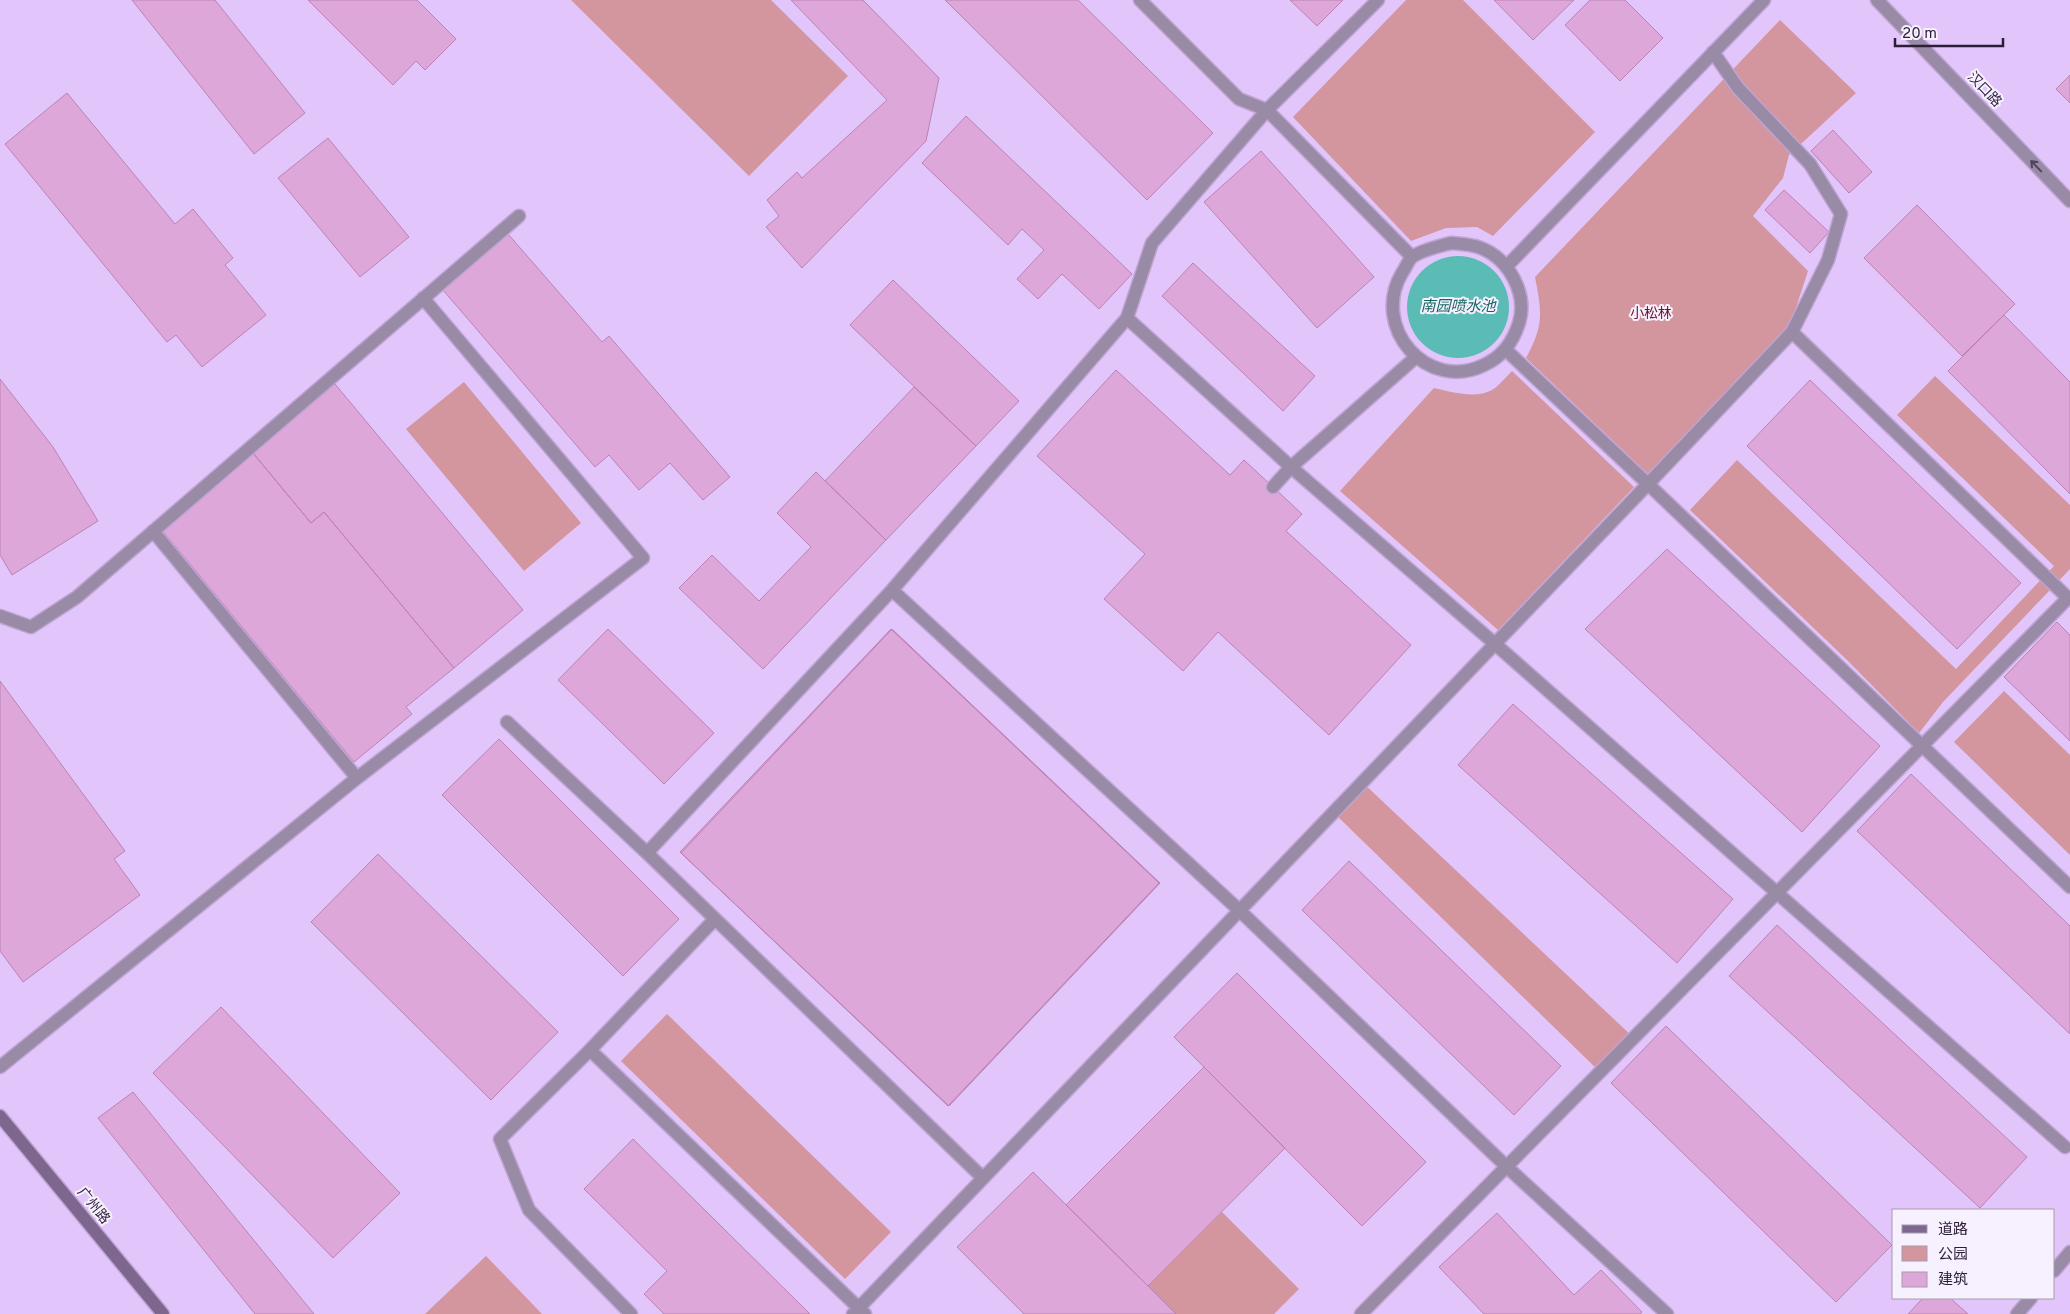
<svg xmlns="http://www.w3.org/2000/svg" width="2070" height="1314" font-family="Overpass,'Noto Sans SC',sans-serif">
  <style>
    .green { fill: #d3959e }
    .water { fill: #5bbbb5 }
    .building { fill: #dea7d9; stroke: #bb82b6 }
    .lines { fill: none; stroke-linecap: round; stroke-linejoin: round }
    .service-casing { stroke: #bea4d3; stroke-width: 15 }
    .minor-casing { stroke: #bea4d3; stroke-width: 15 }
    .tertiary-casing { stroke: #bea4d3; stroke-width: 15 }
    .secondary-casing { stroke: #bea4d3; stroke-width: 15 }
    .service { stroke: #998aa6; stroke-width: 12 }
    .minor { stroke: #998aa6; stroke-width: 12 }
    .tertiary { stroke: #998aa6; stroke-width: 12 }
    .secondary { stroke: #7d678f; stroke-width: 12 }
    .oneway { stroke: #52445e }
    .labels { text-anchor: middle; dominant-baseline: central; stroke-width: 4; stroke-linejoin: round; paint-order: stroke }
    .street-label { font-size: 14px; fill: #2c1e37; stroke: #f7f0fe }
    .park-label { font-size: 14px; fill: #69112b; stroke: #f7f0fe }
    .water-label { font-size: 15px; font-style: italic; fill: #146460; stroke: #f7f0fe }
  </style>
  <rect width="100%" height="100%" fill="#e2c5fa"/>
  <path class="green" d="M 571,0 L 771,0 L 848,76 L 749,176 Z
    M 1406,0 L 1463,0 L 1595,132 L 1493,236 L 1477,227 L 1446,228 L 1411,241 L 1293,117 Z
    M 1780,20 L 1856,93 L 1789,155 L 1783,178 L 1753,216 L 1808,271 L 1789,329 L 1649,475 L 1526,358 C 1544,325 1542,313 1535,277 Z
    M 1512,371 L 1634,487 L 1498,630 L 1340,491 L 1434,388 C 1451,392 1476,399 1492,390 C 1499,386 1506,377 1512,371 Z
    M 1935,376 L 2070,505 L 2070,569 L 1943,702 L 1919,733 L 1847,660 L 1690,510 L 1737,460 L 1956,669 L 2054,566 L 1897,415 Z
    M 464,382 L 581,523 L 524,571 L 406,429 Z
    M 2004,691 L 2070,755 L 2070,855 L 1954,742 Z
    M 1362,782 L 1634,1038 L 1600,1072 L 1333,812 Z
    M 667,1014 L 891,1232 L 845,1279 L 621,1061 Z
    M 1222,1212 L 1299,1289 L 1274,1314 L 1176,1314 L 1148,1286 Z
    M 486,1256 L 542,1314 L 425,1314 Z"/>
  <path class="water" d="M1407 307a51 51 0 1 1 102 0a51 51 0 1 1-102 0Z"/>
  <path class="building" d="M 132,0 L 215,0 L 305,113 L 254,154 Z
    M 308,0 L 417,0 L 456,39 L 425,70 L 416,61 L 393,85 Z
    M 791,0 L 863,0 L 939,78 L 926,141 L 802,268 L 766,227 L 779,216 L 767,200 L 797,172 L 802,178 L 887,100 Z
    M 945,0 L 1078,0 L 1213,133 L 1147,200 Z
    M 1290,0 L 1343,0 L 1317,26 Z
    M 1494,0 L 1574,0 L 1533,40 Z
    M 1590,0 L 1625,0 L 1663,38 L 1620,81 L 1565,25 Z
    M 2070,75 L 2070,103 L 2056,89 Z
    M 67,93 L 175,224 L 193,209 L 233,258 L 225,265 L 266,315 L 202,367 L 176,335 L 167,342 L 5,144 Z
    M 966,116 L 1132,274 L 1099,309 L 1062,274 L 1038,299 L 1017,279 L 1044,250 L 1022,229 L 1008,245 L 922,163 Z
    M 1833,130 L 1872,172 L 1849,193 L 1811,151 Z
    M 328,138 L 409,237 L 360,277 L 278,178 Z
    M 1261,151 L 1374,277 L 1317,328 L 1204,202 Z
    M 1784,190 L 1829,232 L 1810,253 L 1765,210 Z
    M 1917,205 L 2015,304 L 1962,356 L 1864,258 Z
    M 508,234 L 602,342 L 609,336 L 730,477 L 703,500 L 670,463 L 639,490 L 609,455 L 595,467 L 443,290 Z
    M 1193,263 L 1315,376 L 1283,411 L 1162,296 Z
    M 893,280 L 1019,401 L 976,446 L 850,325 Z
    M 2004,315 L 2070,382 L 2070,494 L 1948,371 Z
    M 1116,370 L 1230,475 L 1244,460 L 1302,514 L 1286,531 L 1411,645 L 1329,735 L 1218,632 L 1183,671 L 1104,599 L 1145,554 L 1037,456 Z
    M 0,379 L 53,447 L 98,521 L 12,575 L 0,555 Z
    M 1810,380 L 2021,583 L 1957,649 L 1747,446 Z
    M 335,384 L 523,610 L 454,668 L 324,512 L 311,523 L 253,453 Z
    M 914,387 L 976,446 L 886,540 L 825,481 Z
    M 253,453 L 311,523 L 324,512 L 454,668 L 406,707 L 412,714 L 354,762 L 161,529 Z
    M 816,472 L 886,540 L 763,669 L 679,588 L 712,555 L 759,601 L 811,547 L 777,513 Z
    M 1667,549 L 1880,746 L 1802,832 L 1585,629 Z
    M 2057,622 L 2070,635 L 2070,741 L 2004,677 Z
    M 608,629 L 714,733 L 664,784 L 558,680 Z
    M 891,629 L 1159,883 L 948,1106 L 680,852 Z
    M 892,629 L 1160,883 L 949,1106 L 681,853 Z
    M 0,681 L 125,851 L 114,859 L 140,895 L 23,982 L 0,951 Z
    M 1513,704 L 1733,899 L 1677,963 L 1458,765 Z
    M 499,739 L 679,919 L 623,976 L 442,795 Z
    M 1911,774 L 2070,926 L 2070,1034 L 1857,831 Z
    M 378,854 L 558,1032 L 491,1100 L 311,922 Z
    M 1349,861 L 1561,1066 L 1514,1115 L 1302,910 Z
    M 1777,925 L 2027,1157 L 1980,1208 L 1729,976 Z
    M 1237,973 L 1426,1162 L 1362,1226 L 1174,1037 Z
    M 221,1007 L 400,1193 L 333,1258 L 153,1073 Z
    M 1666,1026 L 1892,1245 L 1836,1302 L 1611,1083 Z
    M 1204,1067 L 1285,1148 L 1148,1286 L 1066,1205 Z
    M 133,1092 L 314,1314 L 255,1314 L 98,1118 Z
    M 633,1139 L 810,1314 L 664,1314 L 644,1294 L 667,1271 L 584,1189 Z
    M 1033,1172 L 1148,1286 L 1176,1314 L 1024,1314 L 957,1247 Z
    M 1497,1213 L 1574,1295 L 1601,1270 L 1642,1312 L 1640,1314 L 1484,1314 L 1439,1267 Z
    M 1923,1298 L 1950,1298 L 1968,1314 L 1908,1314 Z"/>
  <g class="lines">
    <g class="service-casing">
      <path id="service" d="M 1140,0 L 1239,99 L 1267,110 L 1412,257
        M 1713,52 L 1738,88 L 1810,164 L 1841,214 L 1828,260 L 1792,332 L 1648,484 L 2070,887
        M 1451,243 C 1462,244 1471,244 1481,248 C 1509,259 1528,294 1519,323 C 1513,342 1502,357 1484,365 C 1427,393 1370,327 1402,273 C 1405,269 1408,261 1412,257 C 1421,250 1440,246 1451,243 Z
        M 1506,267 L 1764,0
        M 1127,318 L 1291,467 L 1494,643 L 2065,1147
        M 1273,487 L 1291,467 L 1416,357
        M 153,531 L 357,778
        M 892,590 L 1239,910 L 1507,1167 L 1667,1314
        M 0,616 L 31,627 L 77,597 L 519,216
        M 507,722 L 647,853
        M 590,1050 L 865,1314
        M 0,1067 L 357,778 L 643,558 L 423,298
        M 983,1178 L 647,853 L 892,590 L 1127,318 L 1152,243 L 1267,110 L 1378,0
        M 631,1314 L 529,1210 L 500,1139 L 590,1050 L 714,920
        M 853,1314 L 1648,484 L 1506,350
        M 1361,1314 L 2068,598 L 1792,332"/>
    </g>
    <g class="minor-casing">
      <path id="minor" d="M 2054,1271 L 2070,1252
        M 2017,1314 L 2031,1298"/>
    </g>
    <g class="tertiary-casing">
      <path id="tertiary" d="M 1877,0 L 2070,201"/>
    </g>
    <g class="secondary-casing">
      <path id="secondary" d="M 0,1116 L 163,1314"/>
    </g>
    <use href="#service" class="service"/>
    <use href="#minor" class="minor"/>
    <use href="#tertiary" class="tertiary"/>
    <use href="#secondary" class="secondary"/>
  </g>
  <defs><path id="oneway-shaft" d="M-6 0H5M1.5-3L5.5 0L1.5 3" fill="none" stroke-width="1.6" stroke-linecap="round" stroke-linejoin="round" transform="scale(1.25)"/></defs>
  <use class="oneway" href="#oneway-shaft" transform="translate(2036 166) rotate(-134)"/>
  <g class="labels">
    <g class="street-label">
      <text transform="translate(1984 90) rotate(46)">汉口路</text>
      <text transform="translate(93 1206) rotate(51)">广州路</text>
    </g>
    <g class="park-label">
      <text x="1651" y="314">小松林</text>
    </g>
    <g class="water-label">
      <text x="1458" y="307">南园喷水池</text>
    </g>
  </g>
  <rect x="1892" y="1209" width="162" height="90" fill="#f7f0fe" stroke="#a69cae"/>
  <rect x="1902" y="1225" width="25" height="8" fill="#7d678f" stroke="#a69cae"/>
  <text x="1938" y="1234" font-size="15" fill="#2c1e37">道路</text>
  <rect x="1902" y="1246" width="25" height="15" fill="#d3959e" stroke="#a69cae"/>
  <text x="1938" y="1259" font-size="15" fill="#2c1e37">公园</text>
  <rect x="1902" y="1272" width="25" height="15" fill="#dea7d9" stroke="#a69cae"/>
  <text x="1938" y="1284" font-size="15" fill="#2c1e37">建筑</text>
  <path d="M1895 38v8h108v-8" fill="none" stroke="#2c1e37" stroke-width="2.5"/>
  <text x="1902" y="38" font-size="15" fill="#2c1e37" stroke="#f7f0fe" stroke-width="4" paint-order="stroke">20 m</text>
</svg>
